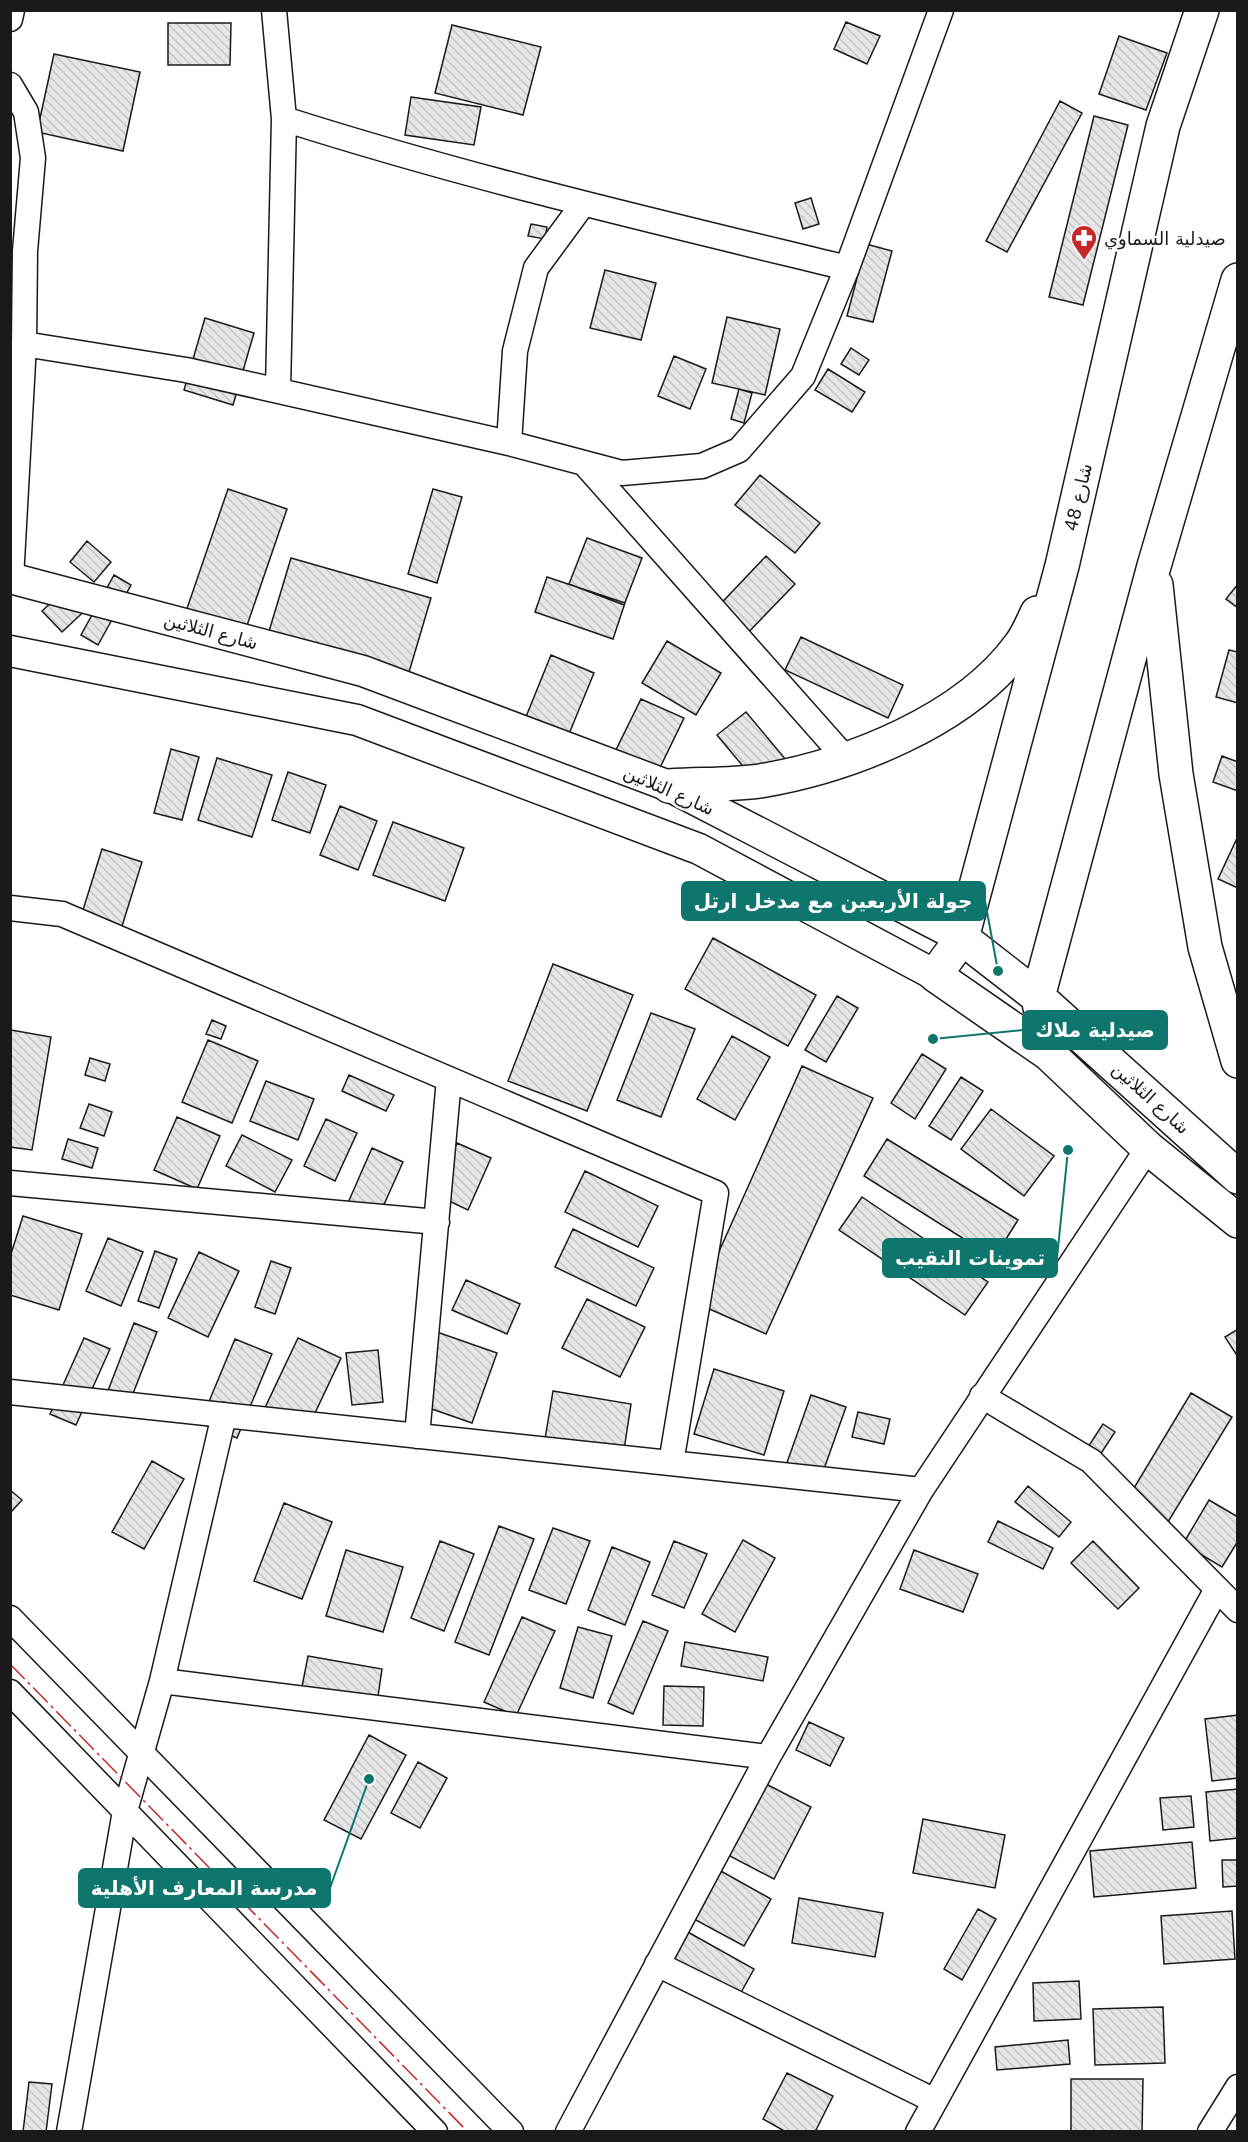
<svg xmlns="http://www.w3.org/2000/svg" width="1248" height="2142" font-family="'DejaVu Sans','Noto Sans Arabic',sans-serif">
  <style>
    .building { fill: url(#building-back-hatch); stroke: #1a1a1a; stroke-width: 1.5 }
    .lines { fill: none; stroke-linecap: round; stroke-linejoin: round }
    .minor-casing { stroke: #1a1a1a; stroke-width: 27 }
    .tertiary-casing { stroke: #1a1a1a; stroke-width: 33 }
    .secondary-casing { stroke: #1a1a1a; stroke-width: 36 }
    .minor { stroke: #fff; stroke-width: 24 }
    .tertiary { stroke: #fff; stroke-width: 30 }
    .secondary { stroke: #fff; stroke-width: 33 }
    .power { stroke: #c62828; stroke-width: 1.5; stroke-dasharray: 21 4.5 3 4.5; stroke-linecap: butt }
    .labels { text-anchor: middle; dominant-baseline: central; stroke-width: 4.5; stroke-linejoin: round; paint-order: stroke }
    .poi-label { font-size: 18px; fill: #1a1a1a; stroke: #fff; text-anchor: start }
    .street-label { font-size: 18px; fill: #1a1a1a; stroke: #fff }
    .leader { fill: none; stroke: #0f766e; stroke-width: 2 }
    .callout-dot { fill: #0f766e; stroke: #fff; stroke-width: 2 }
    .callout { fill: #0f766e; stroke: #0f766e; stroke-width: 2 }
    .callout-label { font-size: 20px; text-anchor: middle; font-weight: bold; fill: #fff }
  </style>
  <defs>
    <pattern id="building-back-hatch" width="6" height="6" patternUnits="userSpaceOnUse" patternTransform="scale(1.5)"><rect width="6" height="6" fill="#e6e6e6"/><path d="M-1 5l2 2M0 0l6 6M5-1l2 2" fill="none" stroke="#c5c5c5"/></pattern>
  </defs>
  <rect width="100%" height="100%" fill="#fff"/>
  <path class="building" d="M 846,22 L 880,36 L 867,64 L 834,49 Z
    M 168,23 L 231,23 L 230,65 L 168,65 Z
    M 452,25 L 541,47 L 523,115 L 435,93 Z
    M 1119,36 L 1167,53 L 1146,110 L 1099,94 Z
    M 54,54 L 140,72 L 123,151 L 37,132 Z
    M 411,97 L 481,107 L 474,145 L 405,135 Z
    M 1060,101 L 1082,113 L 1007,252 L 986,241 Z
    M 1094,116 L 1128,125 L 1083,305 L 1049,297 Z
    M 811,198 L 819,224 L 803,229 L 795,203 Z
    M 531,224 L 547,227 L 545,239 L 528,236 Z
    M 866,244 L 892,251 L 873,322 L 847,316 Z
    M 605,270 L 656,283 L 641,340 L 590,328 Z
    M 727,317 L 780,329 L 765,395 L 712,383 Z
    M 205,318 L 254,333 L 233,405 L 184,390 Z
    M 851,348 L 869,360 L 859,375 L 841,364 Z
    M 674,356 L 706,369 L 690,409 L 658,396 Z
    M 828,369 L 865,392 L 852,412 L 815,390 Z
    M 739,389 L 752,393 L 744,423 L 731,419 Z
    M 760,475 L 820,523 L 795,553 L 735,505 Z
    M 228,489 L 287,509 L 241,643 L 182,623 Z
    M 433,489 L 462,497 L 437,583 L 408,574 Z
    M 587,538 L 642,558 L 624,605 L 569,584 Z
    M 87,541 L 111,562 L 94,582 L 70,562 Z
    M 766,556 L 795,584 L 740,641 L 711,614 Z
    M 291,558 L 431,598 L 404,689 L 264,648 Z
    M 114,575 L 131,585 L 98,645 L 81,635 Z
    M 547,577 L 625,603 L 613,639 L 535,612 Z
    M 73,582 L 93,603 L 62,632 L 42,611 Z
    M 1238,584 L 1238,608 L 1226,599 Z
    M 801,637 L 903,685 L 888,718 L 785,670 Z
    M 667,641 L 721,673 L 696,715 L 642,683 Z
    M 1229,650 L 1238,652 L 1238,703 L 1216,697 Z
    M 551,655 L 594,673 L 562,751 L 519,734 Z
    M 641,699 L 684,718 L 655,778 L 612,758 Z
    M 746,712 L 796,772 L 767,795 L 717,735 Z
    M 171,749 L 199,757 L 182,820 L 154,813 Z
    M 1222,756 L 1238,762 L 1238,791 L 1213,782 Z
    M 217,758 L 272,775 L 252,837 L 198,820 Z
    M 288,772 L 326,785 L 310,833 L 272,820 Z
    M 340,806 L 377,821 L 358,870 L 320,855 Z
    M 393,822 L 464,848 L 445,901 L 373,875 Z
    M 1238,836 L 1238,888 L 1218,879 Z
    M 102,849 L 142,862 L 118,939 L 78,926 Z
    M 713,938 L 816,995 L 788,1046 L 685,989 Z
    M 553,964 L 633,995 L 587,1111 L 508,1081 Z
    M 837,996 L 858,1008 L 826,1062 L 805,1050 Z
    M 651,1013 L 695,1029 L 661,1117 L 617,1100 Z
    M 212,1020 L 226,1026 L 221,1039 L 206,1034 Z
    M 11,1030 L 51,1037 L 32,1150 L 10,1147 Z
    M 732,1036 L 770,1057 L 735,1120 L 697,1099 Z
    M 208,1040 L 258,1061 L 232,1123 L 182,1102 Z
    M 922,1054 L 946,1069 L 915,1119 L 891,1103 Z
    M 90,1058 L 110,1064 L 105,1081 L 85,1075 Z
    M 802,1066 L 873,1098 L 766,1334 L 696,1303 Z
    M 349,1075 L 394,1095 L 386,1111 L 342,1091 Z
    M 961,1077 L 983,1091 L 951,1140 L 929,1126 Z
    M 266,1081 L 314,1099 L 298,1140 L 250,1121 Z
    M 89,1104 L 112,1112 L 104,1136 L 80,1128 Z
    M 991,1109 L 1054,1156 L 1024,1196 L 961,1149 Z
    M 177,1117 L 220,1136 L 197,1189 L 154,1170 Z
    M 326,1119 L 357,1133 L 335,1181 L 304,1166 Z
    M 242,1135 L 292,1160 L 275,1192 L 226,1166 Z
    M 68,1139 L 98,1148 L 92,1168 L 62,1159 Z
    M 887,1139 L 1018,1220 L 994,1258 L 864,1176 Z
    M 457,1143 L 491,1158 L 468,1210 L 434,1194 Z
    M 372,1148 L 403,1162 L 378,1218 L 347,1205 Z
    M 585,1171 L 658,1206 L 638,1247 L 565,1212 Z
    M 862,1197 L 988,1282 L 965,1315 L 839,1230 Z
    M 23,1216 L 82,1234 L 59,1310 L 10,1295 L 10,1257 Z
    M 573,1229 L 654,1268 L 636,1306 L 555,1267 Z
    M 108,1238 L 143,1252 L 121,1306 L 86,1291 Z
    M 155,1251 L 177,1259 L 159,1308 L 138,1301 Z
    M 199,1252 L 239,1271 L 208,1337 L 168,1318 Z
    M 271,1261 L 291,1268 L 275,1314 L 255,1307 Z
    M 466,1280 L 520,1304 L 507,1334 L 452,1310 Z
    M 587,1299 L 645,1327 L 620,1377 L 562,1348 Z
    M 134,1323 L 157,1332 L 127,1409 L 104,1401 Z
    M 1238,1329 L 1238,1357 L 1225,1337 Z
    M 434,1331 L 497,1353 L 472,1423 L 409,1401 Z
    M 84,1338 L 110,1349 L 76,1425 L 50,1414 Z
    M 298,1338 L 341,1358 L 305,1434 L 262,1414 Z
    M 235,1339 L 272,1354 L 237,1438 L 200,1423 Z
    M 378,1350 L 383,1402 L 352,1405 L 346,1353 Z
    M 714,1369 L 784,1391 L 764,1455 L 694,1434 Z
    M 553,1391 L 631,1404 L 622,1463 L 543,1451 Z
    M 1191,1393 L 1232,1417 L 1168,1522 L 1128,1498 Z
    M 811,1395 L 846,1407 L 819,1483 L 784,1471 Z
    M 858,1412 L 890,1419 L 884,1444 L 852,1437 Z
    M 1103,1424 L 1115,1432 L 1100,1455 L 1088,1447 Z
    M 152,1461 L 184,1479 L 144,1549 L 112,1532 Z
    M 1028,1486 L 1071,1522 L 1059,1537 L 1015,1502 Z
    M 10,1490 L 22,1500 L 10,1513 Z
    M 1209,1500 L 1238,1517 L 1238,1541 L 1222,1567 L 1183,1544 Z
    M 284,1503 L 332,1522 L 302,1599 L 254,1581 Z
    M 998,1521 L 1053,1548 L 1043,1569 L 988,1542 Z
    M 499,1526 L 534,1539 L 489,1655 L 455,1642 Z
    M 553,1528 L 590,1541 L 566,1604 L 529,1590 Z
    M 743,1540 L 775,1558 L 735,1632 L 702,1614 Z
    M 440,1541 L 474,1554 L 444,1631 L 411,1618 Z
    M 674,1541 L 707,1554 L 684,1608 L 652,1595 Z
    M 1093,1541 L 1139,1588 L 1118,1609 L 1071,1563 Z
    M 612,1547 L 650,1562 L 625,1625 L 588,1610 Z
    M 346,1550 L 403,1567 L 383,1632 L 326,1616 Z
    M 914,1550 L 978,1574 L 963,1612 L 900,1589 Z
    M 522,1617 L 555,1631 L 516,1716 L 484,1702 Z
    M 643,1621 L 668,1631 L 633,1714 L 608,1703 Z
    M 578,1627 L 612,1636 L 593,1698 L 560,1688 Z
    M 685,1642 L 768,1657 L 763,1681 L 681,1666 Z
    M 308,1656 L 382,1669 L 376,1710 L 300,1697 Z
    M 664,1686 L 704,1687 L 703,1726 L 663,1725 Z
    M 1238,1715 L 1238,1778 L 1212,1781 L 1205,1719 Z
    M 809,1722 L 844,1738 L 830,1766 L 796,1750 Z
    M 369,1735 L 406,1755 L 361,1839 L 324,1820 Z
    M 418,1762 L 447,1778 L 420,1828 L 391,1813 Z
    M 764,1783 L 811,1807 L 774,1879 L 726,1854 Z
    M 1238,1789 L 1238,1838 L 1210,1841 L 1206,1792 Z
    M 1191,1796 L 1194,1827 L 1163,1830 L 1160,1798 Z
    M 923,1819 L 1005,1835 L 995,1888 L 913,1873 Z
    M 1192,1842 L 1196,1888 L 1094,1897 L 1090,1851 Z
    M 1222,1860 L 1238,1860 L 1238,1886 L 1223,1887 Z
    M 719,1870 L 771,1899 L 744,1946 L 692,1918 Z
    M 799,1898 L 883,1913 L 875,1957 L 792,1943 Z
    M 978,1909 L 996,1919 L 962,1980 L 944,1969 Z
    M 1232,1911 L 1235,1959 L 1164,1964 L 1161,1916 Z
    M 686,1931 L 754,1969 L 739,1996 L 671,1959 Z
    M 1079,1981 L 1081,2019 L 1034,2021 L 1033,1983 Z
    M 1163,2007 L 1165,2063 L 1095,2065 L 1093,2009 Z
    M 1068,2040 L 1070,2064 L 997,2070 L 995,2047 Z
    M 787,2073 L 833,2096 L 815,2132 L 786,2132 L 763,2119 Z
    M 1071,2079 L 1143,2079 L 1142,2132 L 1071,2132 Z
    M 29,2082 L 52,2084 L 46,2132 L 23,2132 Z"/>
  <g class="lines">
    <g class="minor-casing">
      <path id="minor" d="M 274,10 L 284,119 L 278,390
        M 10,19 L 12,10
        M 10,85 L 26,112 L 33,158 L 25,251 L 24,344 L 11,579
        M 284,119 C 469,178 658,222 847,268
        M 24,344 L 186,370 L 509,443 L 622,473 L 702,466 L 739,450 L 803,376 L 847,268 L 941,10
        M 509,443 L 515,351 L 536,268 L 583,204
        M 584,463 L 847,760
        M 10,908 L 62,914 L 716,1193 L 671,1463
        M 10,1183 L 437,1222
        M 10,1392 L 921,1490
        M 982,1396 L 1091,1461 L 1238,1610
        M 417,1436 L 449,1079
        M 10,1618 L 511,2132
        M 162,1681 L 768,1757
        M 10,1692 L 435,2132
        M 657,1964 L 935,2101
        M 69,2132 L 125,1811 L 162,1681 L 224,1415
        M 568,2132 L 768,1757 L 921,1490 L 1148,1148
        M 918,2132 L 1217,1589
        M 1210,2132 L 1238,2087"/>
    </g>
    <g class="tertiary-casing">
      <path id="tertiary" d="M 10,578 L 363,671 L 669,786 L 962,938
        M 10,651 L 357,720 L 699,849 L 935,975"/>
    </g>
    <g class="secondary-casing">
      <path id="secondary" d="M 1202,10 L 1163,126 L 1062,566 L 962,938 L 935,975 L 1049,1054 L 1148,1148 L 1238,1221
        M 1156,585 L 1176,774 L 1205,947 L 1238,1061
        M 669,786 C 699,784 730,785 760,781 C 849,766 965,721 1020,645 C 1027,636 1032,624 1037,613
        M 962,938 L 1038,997 L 1238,1177
        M 1049,1054 L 1038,997 L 1154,566 L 1238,280"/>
    </g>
    <use href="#minor" class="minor"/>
    <use href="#tertiary" class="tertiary"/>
    <use href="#secondary" class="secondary"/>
    <path class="power" d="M 10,1664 L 468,2132"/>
  </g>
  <defs>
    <g id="pharmacy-pin" transform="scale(1.35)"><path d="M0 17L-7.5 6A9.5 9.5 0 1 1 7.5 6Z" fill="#c62828" stroke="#fff"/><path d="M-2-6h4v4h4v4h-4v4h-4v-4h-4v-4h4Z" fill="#fff"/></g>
  </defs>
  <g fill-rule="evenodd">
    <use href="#pharmacy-pin" x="1084" y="238"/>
  </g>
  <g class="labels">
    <g class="poi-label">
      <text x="1104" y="238">صيدلية السماوي</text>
    </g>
    <g class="street-label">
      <text transform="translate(1078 497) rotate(-77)">شارع 48</text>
      <text transform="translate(211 631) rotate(15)">شارع الثلاثين</text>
      <text transform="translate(669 790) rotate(24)">شارع الثلاثين</text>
      <text transform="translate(1151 1098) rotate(42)">شارع الثلاثين</text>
    </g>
  </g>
  <path class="leader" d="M998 971L985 901M933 1039L1023 1030M1068 1150L1057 1258M369 1779L330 1888"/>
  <g class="callout-dot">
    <circle cx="998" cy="971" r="6"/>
    <circle cx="933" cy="1039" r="6"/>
    <circle cx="1068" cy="1150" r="6"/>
    <circle cx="369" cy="1779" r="6"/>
  </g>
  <g class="callout">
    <rect x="682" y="882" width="303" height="38" rx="6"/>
    <rect x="1023" y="1011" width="144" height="38" rx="6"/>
    <rect x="883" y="1239" width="174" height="38" rx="6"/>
    <rect x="79" y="1869" width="251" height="38" rx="6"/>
  </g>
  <g class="callout-label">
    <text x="833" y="908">جولة الأربعين مع مدخل ارتل</text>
    <text x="1095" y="1037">صيدلية ملاك</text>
    <text x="970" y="1265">تموينات النقيب</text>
    <text x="204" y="1895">مدرسة المعارف الأهلية</text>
  </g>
  <rect width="1248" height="2142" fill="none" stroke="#1a1a1a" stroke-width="24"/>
</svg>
